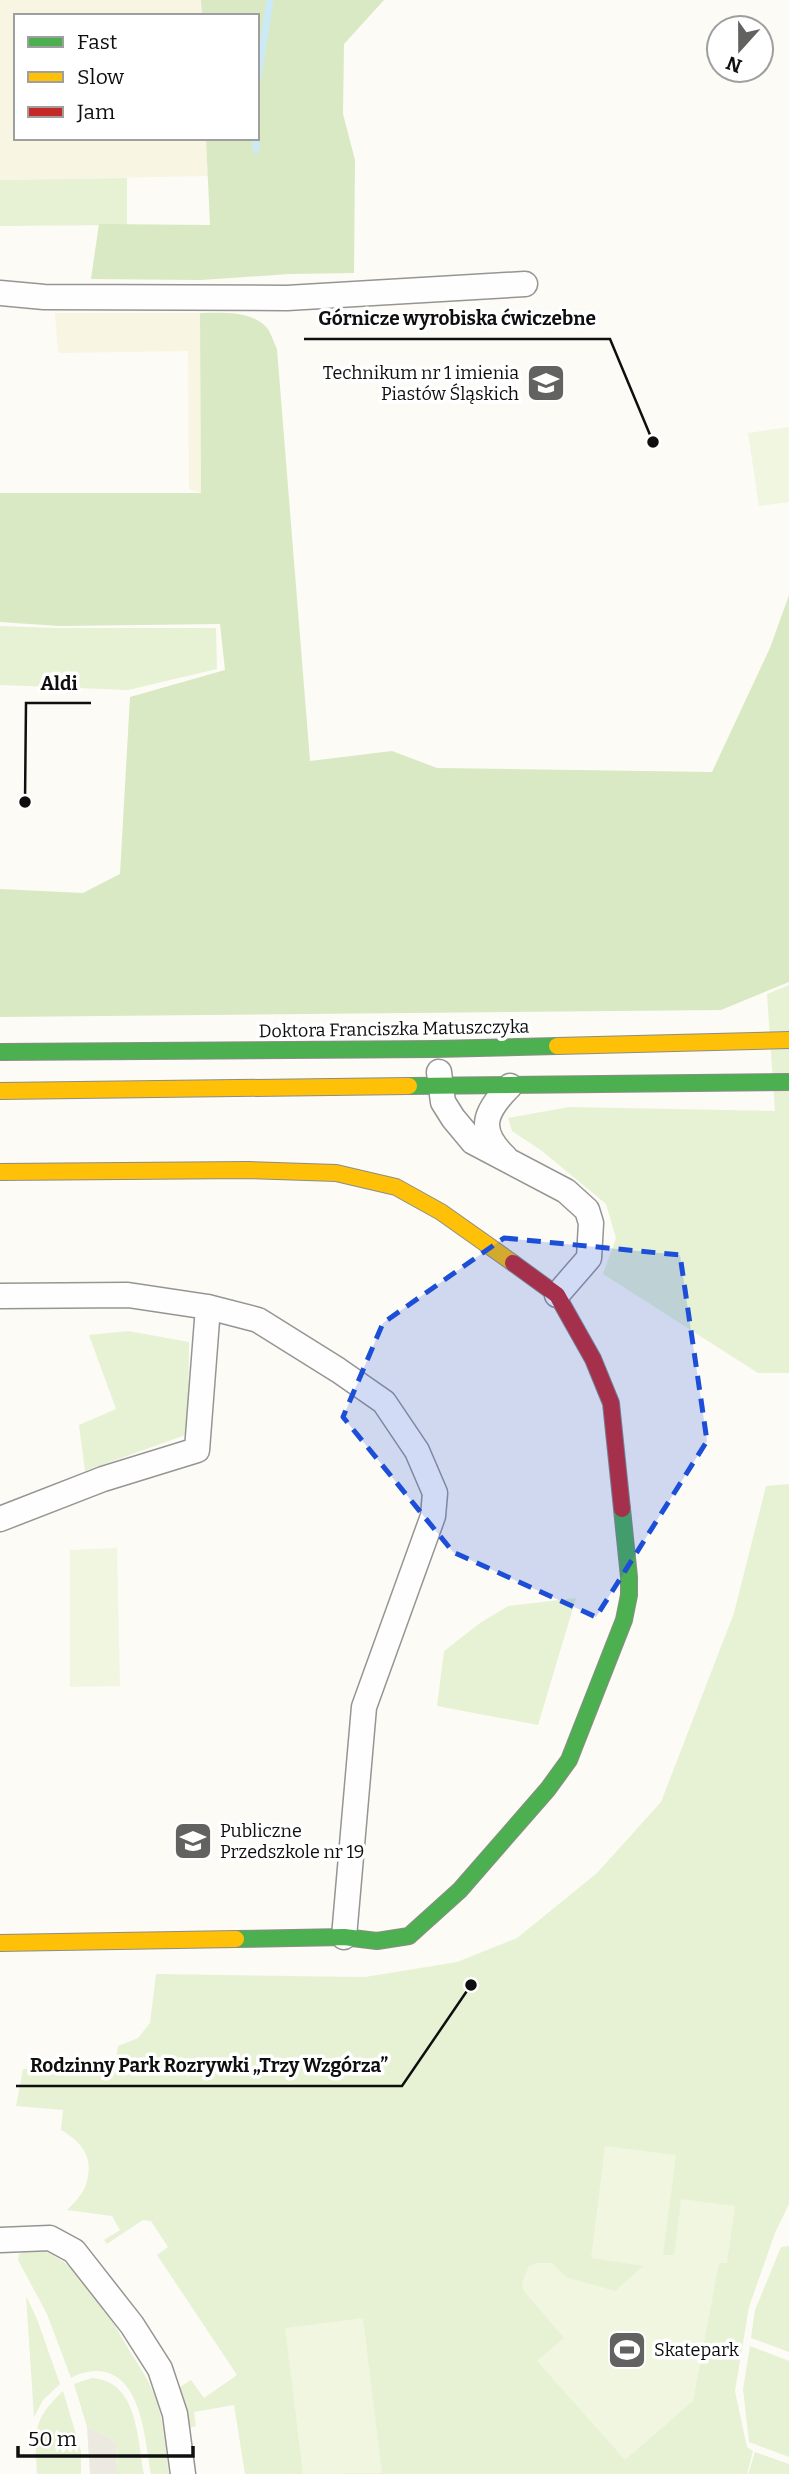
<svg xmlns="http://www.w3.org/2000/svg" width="789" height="2474" font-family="Bitter,serif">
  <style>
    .farmland { fill: #f8f5e2 }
    .green { fill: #e7f2d5 }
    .forest { fill: #d8e9c3 }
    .pitch { fill: #f0f6df }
    .plaza { fill: #ece9e0 }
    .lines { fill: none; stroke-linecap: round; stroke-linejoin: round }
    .stream { stroke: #cceaf6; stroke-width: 7 }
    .street-casing { stroke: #969593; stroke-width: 27 }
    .fast-casing { stroke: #8c8c89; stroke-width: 18 }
    .slow-casing { stroke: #8c8c89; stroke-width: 18 }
    .jam-casing { stroke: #8c8c89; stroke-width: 18 }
    .street { stroke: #fffefe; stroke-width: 24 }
    .fast { stroke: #4caf50; stroke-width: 16 }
    .slow { stroke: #ffc107; stroke-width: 16 }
    .jam { stroke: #c62828; stroke-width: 16 }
    .marked { fill: #1d4ed8; fill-opacity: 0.2; stroke: #1d4ed8; stroke-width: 5; stroke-dasharray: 14 9; stroke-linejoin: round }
    .labels { text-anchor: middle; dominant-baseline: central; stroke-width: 7; stroke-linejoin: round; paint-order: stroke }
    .poi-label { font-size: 18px; fill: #0f0f0f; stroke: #fff; text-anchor: start }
    .street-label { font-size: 18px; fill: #0f0f0f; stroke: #fff }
    .leader { fill: none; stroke: #0f0f0f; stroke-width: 2.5 }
    .callout-dot { fill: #0f0f0f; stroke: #fff; stroke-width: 2.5 }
    .callout-label { font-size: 19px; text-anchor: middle; font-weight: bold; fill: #0f0f0f; stroke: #fff; stroke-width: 7; stroke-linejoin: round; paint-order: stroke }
  </style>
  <rect width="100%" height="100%" fill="#fcfbf5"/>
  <path class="farmland" d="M 0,0 L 201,0 L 202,16 L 16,16 L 16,138 L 206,138 L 208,176 L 0,180 Z
    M 55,313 L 200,313 L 201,493 L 189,489 L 188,351 L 58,353 Z"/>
  <path class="green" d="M 127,178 L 127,225 L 0,226 L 0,180 Z
    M 0,626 L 57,628 L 216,628 L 217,669 L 128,690 L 0,685 Z
    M 789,985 L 789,1373 L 758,1373 L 603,1274 L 616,1238 L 606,1204 L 542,1151 L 512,1131 L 508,1118 L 569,1107 L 775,1111 L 767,994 Z
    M 128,1331 L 189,1342 L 188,1434 L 85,1471 L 79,1425 L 116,1409 L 89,1335 Z
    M 789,1484 L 789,2204 L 775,2233 L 749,2307 L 735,2391 L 747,2447 L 753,2451 L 747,2474 L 245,2474 L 234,2405 L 194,2412 L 196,2426 L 188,2428 L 178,2388 L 191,2380 L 204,2398 L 237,2375 L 157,2255 L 168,2247 L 151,2221 L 143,2220 L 107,2244 L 104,2240 L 120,2230 L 112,2216 L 67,2210 C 73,2204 82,2195 85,2187 C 95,2160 84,2143 61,2130 L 63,2110 L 16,2106 L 23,2069 L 115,2065 L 118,2046 L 138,2038 L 150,2023 L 156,1974 L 365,1977 L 457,1962 L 517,1938 L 597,1873 L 661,1802 L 734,1613 L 766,1486 Z
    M 576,1598 L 538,1725 L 437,1706 L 444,1651 L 480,1623 L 508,1606 Z
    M 789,2246 L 789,2352 L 751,2338 L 755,2310 L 781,2247 Z
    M 40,2249 C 84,2266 105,2310 128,2348 C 136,2362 146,2375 152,2390 C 164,2415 165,2446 169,2474 L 151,2474 C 145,2441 142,2373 98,2371 C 88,2371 79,2373 71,2378 L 47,2314 L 18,2260 L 19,2254 L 24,2251 Z
    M 26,2296 L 37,2319 L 60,2384 L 43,2400 L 34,2417 Z
    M 750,2346 L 789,2361 L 789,2457 L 749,2442 L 743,2389 Z
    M 92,2378 C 138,2381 137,2438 144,2474 L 117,2474 L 116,2445 L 110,2438 L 87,2427 L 74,2384 Z
    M 63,2391 L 81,2451 L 81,2474 L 37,2474 C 35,2433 31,2421 63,2391 Z
    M 755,2452 L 789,2464 L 789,2474 L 748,2474 Z"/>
  <path class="forest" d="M 201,0 L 384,0 L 344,44 L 343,114 L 355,160 L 354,273 L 289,274 L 201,280 L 91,279 L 99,224 L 210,225 L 206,138 L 257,138 L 257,16 L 202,16 Z
    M 200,313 C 221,313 251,310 267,328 C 271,333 274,343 277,349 L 310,761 L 392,751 L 437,768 L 712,772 L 770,648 L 789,595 L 789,982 L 721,1010 L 0,1017 L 0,889 L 83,893 L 120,874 L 130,697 L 225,670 L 220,624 L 59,626 L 0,622 L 0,493 L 201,493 Z"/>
  <path class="pitch" d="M 789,427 L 789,502 L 759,506 L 748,433 Z
    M 117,1548 L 120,1686 L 70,1687 L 70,1550 Z
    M 605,2146 L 676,2155 L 663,2255 L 674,2255 L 681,2199 L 735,2206 L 727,2263 L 719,2263 L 693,2401 L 625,2460 L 537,2361 L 564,2338 L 523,2290 L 522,2282 L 529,2266 L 537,2263 L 552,2263 L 566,2277 L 615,2291 L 643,2266 L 591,2258 Z
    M 363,2318 L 382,2473 L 303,2474 L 285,2328 Z"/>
  <path class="plaza" d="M 87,2427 L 110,2438 L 116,2445 L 117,2474 L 90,2474 Z"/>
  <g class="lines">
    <path class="stream" d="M 257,83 L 270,0
      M 256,150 L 256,138"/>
    <g class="street-casing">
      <path id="street" d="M 0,293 L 44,297 L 287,298 L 525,284
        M 439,1072 L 443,1102 L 453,1118 L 473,1142 L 566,1191 L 587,1210 L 591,1223 L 589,1258 L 557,1295
        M 505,1157 C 477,1130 484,1112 510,1086
        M 0,1296 L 128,1295 L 208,1307 L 258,1320 L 338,1370 L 384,1402 L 417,1451 L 435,1493 L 433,1516 L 364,1707 L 344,1937
        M 0,1519 L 103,1479 L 197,1450 L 208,1307
        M 0,2240 L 50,2238 L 74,2251 L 132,2325 L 160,2369 L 175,2414 L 183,2474"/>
    </g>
    <g class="fast-casing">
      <path id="fast" d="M 0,1052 L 436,1049 L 557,1046
        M 409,1086 L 789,1082
        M 236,1939 L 344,1937 L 377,1941 L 409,1936 L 460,1890 L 548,1789 L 569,1760 L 624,1620 L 629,1595 L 629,1577 L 622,1509"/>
    </g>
    <g class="slow-casing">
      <path id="slow" d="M 557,1046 L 789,1040
        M 0,1091 L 409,1086
        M 0,1172 L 248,1170 L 336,1173 L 396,1187 L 441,1212 L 513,1263
        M 0,1943 L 236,1939"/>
    </g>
    <g class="jam-casing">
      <path id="jam" d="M 513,1263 L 557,1295 L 593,1359 L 611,1403 L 622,1509"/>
    </g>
    <use href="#street" class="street"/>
    <use href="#fast" class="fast"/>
    <use href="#slow" class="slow"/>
    <use href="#jam" class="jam"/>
  </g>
  <path class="marked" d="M 504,1238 L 680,1255 L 707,1441 L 596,1617 L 453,1552 L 343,1417 L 383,1323 Z"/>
  <defs>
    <g id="school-square" transform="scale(2.0125)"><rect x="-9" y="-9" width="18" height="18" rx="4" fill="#626260" stroke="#fff"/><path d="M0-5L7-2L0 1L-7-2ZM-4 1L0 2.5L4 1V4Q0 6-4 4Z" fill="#fff"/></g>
    <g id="stadium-square" transform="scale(2.0125)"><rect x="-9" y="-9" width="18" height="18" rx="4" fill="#626260" stroke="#fff"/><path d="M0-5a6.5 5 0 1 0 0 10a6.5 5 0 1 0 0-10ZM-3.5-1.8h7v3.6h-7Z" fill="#fff"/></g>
  </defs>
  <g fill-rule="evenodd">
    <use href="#school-square" x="546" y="383"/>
    <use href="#school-square" x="193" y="1841"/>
    <use href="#stadium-square" x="627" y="2350"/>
  </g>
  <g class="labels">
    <g class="poi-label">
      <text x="519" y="373" text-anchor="end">Technikum nr 1 imienia<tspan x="519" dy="21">Piastów Śląskich</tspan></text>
      <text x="220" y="1831">Publiczne<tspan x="220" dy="21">Przedszkole nr 19</tspan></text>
      <text x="654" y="2350">Skatepark</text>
    </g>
    <g class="street-label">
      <text transform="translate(394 1029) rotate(-1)">Doktora Franciszka Matuszczyka</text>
    </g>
  </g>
  <path class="leader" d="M653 442L610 339H304M25 802L26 703H91M471 1985L402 2086H16"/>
  <g class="callout-dot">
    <circle cx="653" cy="442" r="7"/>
    <circle cx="25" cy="802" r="7"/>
    <circle cx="471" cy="1985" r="7"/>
  </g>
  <g class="callout-label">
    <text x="457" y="325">Górnicze wyrobiska ćwiczebne</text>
    <text x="59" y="690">Aldi</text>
    <text x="209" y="2072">Rodzinny Park Rozrywki „Trzy Wzgórza”</text>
  </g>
  <rect x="14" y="14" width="245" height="126" fill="#ffffff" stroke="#9f9f9f" stroke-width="2"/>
  <rect x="28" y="37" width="35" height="10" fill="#4caf50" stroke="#9f9f9f" stroke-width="2"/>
  <text x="77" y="49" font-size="21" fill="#0f0f0f">Fast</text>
  <rect x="28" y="72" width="35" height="10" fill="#ffc107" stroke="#9f9f9f" stroke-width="2"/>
  <text x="77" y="84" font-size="21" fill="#0f0f0f">Slow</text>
  <rect x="28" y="107" width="35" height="10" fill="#c62828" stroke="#9f9f9f" stroke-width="2"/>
  <text x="77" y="119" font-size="21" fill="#0f0f0f">Jam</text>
  <g transform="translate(740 49) rotate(201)"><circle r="33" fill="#ffffff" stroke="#9f9f9f" stroke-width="2"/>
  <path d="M0-5L12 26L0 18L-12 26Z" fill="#626260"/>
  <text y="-10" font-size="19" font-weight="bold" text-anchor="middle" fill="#0f0f0f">N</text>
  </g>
  <path d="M18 2446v10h175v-10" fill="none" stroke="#0f0f0f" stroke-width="3.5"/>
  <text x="28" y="2446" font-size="21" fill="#0f0f0f" stroke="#ffffff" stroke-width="5" paint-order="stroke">50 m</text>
</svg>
